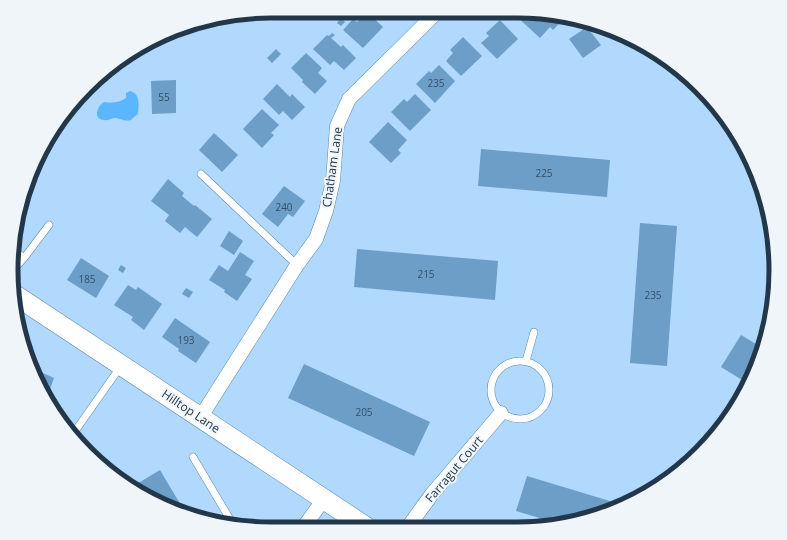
<svg xmlns="http://www.w3.org/2000/svg" width="787" height="540" font-family="'Open Sans',sans-serif">
  <style>
    .water { fill: #5cb6fd }
    .building { fill: #6c9ec8 }
    .lines { fill: none; stroke-linecap: round; stroke-linejoin: round }
    .lane-casing { stroke: #5788b1; stroke-width: 8 }
    .street-casing { stroke: #5788b1; stroke-width: 15 }
    .secondary-casing { stroke: #5788b1; stroke-width: 21 }
    .lane { stroke: #fff; stroke-width: 7 }
    .street { stroke: #fff; stroke-width: 14 }
    .secondary { stroke: #fff; stroke-width: 20 }
    .labels { text-anchor: middle; dominant-baseline: central; stroke-width: 4; stroke-linejoin: round; paint-order: stroke }
    .number-label { font-size: 10px; fill: #345169 }
    .street-label { font-size: 12px; fill: #223749; stroke: #f0f5fa }
    .rim { fill: none; stroke: #223749; stroke-width: 5 }
  </style>
  <rect width="100%" height="100%" fill="#b0d9fd"/>
  <path class="water" d="M 130,91 C 140,93 139,104 138,114 C 136,115 133,118 131,120 C 125,122 120,118 115,118 C 112,118 109,121 105,120 C 93,120 96,107 104,102 C 112,103 119,103 126,98 L 126,93 Z"/>
  <path class="building" d="M 365,13 L 368,13 L 383,27 L 363,48 L 343,30 L 353,19 L 357,22 Z
    M 382,13 L 394,13 L 388,19 Z
    M 517,15 L 558,16 L 563,20 L 553,30 L 550,27 L 540,38 L 516,16 Z
    M 341,18 L 345,22 L 341,26 L 337,23 Z
    M 500,20 L 518,39 L 497,59 L 481,43 L 489,36 L 486,33 Z
    M 587,27 L 601,45 L 583,58 L 569,39 Z
    M 332,33 L 335,35 L 331,38 L 341,47 L 343,45 L 356,58 L 344,70 L 334,61 L 330,65 L 313,49 L 327,35 L 329,36 Z
    M 463,37 L 482,56 L 461,76 L 446,61 L 453,53 L 450,50 Z
    M 276,49 L 281,54 L 272,63 L 267,58 Z
    M 306,53 L 322,68 L 318,73 L 327,81 L 315,94 L 302,82 L 303,80 L 291,68 Z
    M 439,65 L 455,81 L 435,103 L 416,84 L 429,71 L 431,73 Z
    M 176,80 L 176,113 L 152,114 L 151,81 Z
    M 277,84 L 290,97 L 292,94 L 305,107 L 292,120 L 283,111 L 279,115 L 263,99 Z
    M 415,94 L 431,110 L 410,131 L 391,112 L 404,99 L 407,102 Z
    M 262,109 L 279,125 L 271,133 L 274,135 L 262,148 L 243,129 Z
    M 388,122 L 407,140 L 398,150 L 401,153 L 391,163 L 369,142 Z
    M 214,133 L 238,155 L 222,172 L 199,150 Z
    M 481,149 L 610,160 L 607,197 L 478,186 Z
    M 168,179 L 184,193 L 182,196 L 194,206 L 195,205 L 212,219 L 197,237 L 185,227 L 180,233 L 165,221 L 169,215 L 151,201 Z
    M 284,186 L 305,201 L 293,217 L 288,214 L 278,227 L 262,214 Z
    M 640,223 L 677,226 L 667,366 L 630,363 Z
    M 229,231 L 243,241 L 234,255 L 220,246 Z
    M 357,249 L 498,261 L 495,300 L 354,287 Z
    M 240,252 L 254,261 L 245,275 L 252,279 L 237,301 L 224,292 L 225,290 L 209,280 L 219,265 L 228,271 Z
    M 81,258 L 109,276 L 96,298 L 67,280 Z
    M 121,265 L 126,268 L 123,273 L 118,270 Z
    M 128,285 L 136,290 L 138,287 L 162,304 L 144,330 L 131,320 L 133,317 L 114,305 Z
    M 186,288 L 193,292 L 189,298 L 182,294 Z
    M 175,318 L 210,342 L 196,363 L 178,351 L 179,349 L 162,337 Z
    M 741,335 L 761,347 L 756,369 L 747,383 L 721,367 Z
    M 304,364 L 430,422 L 414,456 L 288,398 Z
    M 32,368 L 54,378 L 47,397 L 38,385 Z
    M 160,470 L 176,497 L 186,512 L 171,509 L 135,485 Z
    M 527,476 L 623,505 L 567,524 L 560,524 L 516,511 Z"/>
  <g class="lines">
    <g class="lane-casing">
      <path id="lane" d="M 201,174 L 297,265
        M 14,250 L 24,258 L 49,225
        M 14,269 L 24,258
        M491 390a29 29 0 1 1 58 0a29 29 0 1 1-58 0Z
        M 526,361 L 534,332
        M 73,434 L 121,366
        M 193,457 L 231,521"/>
    </g>
    <g class="street-casing">
      <path id="street" d="M 200,418 L 297,265 L 316,239 L 326,211 L 333,181 L 337,126 L 349,99 L 435,14
        M 408,527 L 432,494 L 501,413
        M 303,528 L 324,499"/>
    </g>
    <g class="secondary-casing">
      <path id="secondary" d="M 15,295 L 366,527"/>
    </g>
    <use href="#lane" class="lane"/>
    <use href="#street" class="street"/>
    <use href="#secondary" class="secondary"/>
  </g>
  <g class="labels">
    <g class="number-label">
      <text x="436" y="83">235</text>
      <text x="164" y="97">55</text>
      <text x="544" y="173">225</text>
      <text x="284" y="207">240</text>
      <text x="426" y="274">215</text>
      <text x="87" y="279">185</text>
      <text x="653" y="295">235</text>
      <text x="186" y="340">193</text>
      <text x="364" y="412">205</text>
    </g>
    <g class="street-label">
      <text transform="translate(332 167) rotate(-82)">Chatham Lane</text>
      <text transform="translate(191 411) rotate(34)">Hilltop Lane</text>
      <text transform="translate(454 469) rotate(-50)">Farragut Court</text>
    </g>
  </g>
  <path d="M0 0H787V540H0ZM270 18H517A252 252 0 0 1 769 270V270A252 252 0 0 1 517 522H270A252 252 0 0 1 18 270V270A252 252 0 0 1 270 18Z" fill="#f0f5fa" fill-rule="evenodd"/>
  <path class="rim" d="M270 18H517A252 252 0 0 1 769 270V270A252 252 0 0 1 517 522H270A252 252 0 0 1 18 270V270A252 252 0 0 1 270 18Z"/>
</svg>
